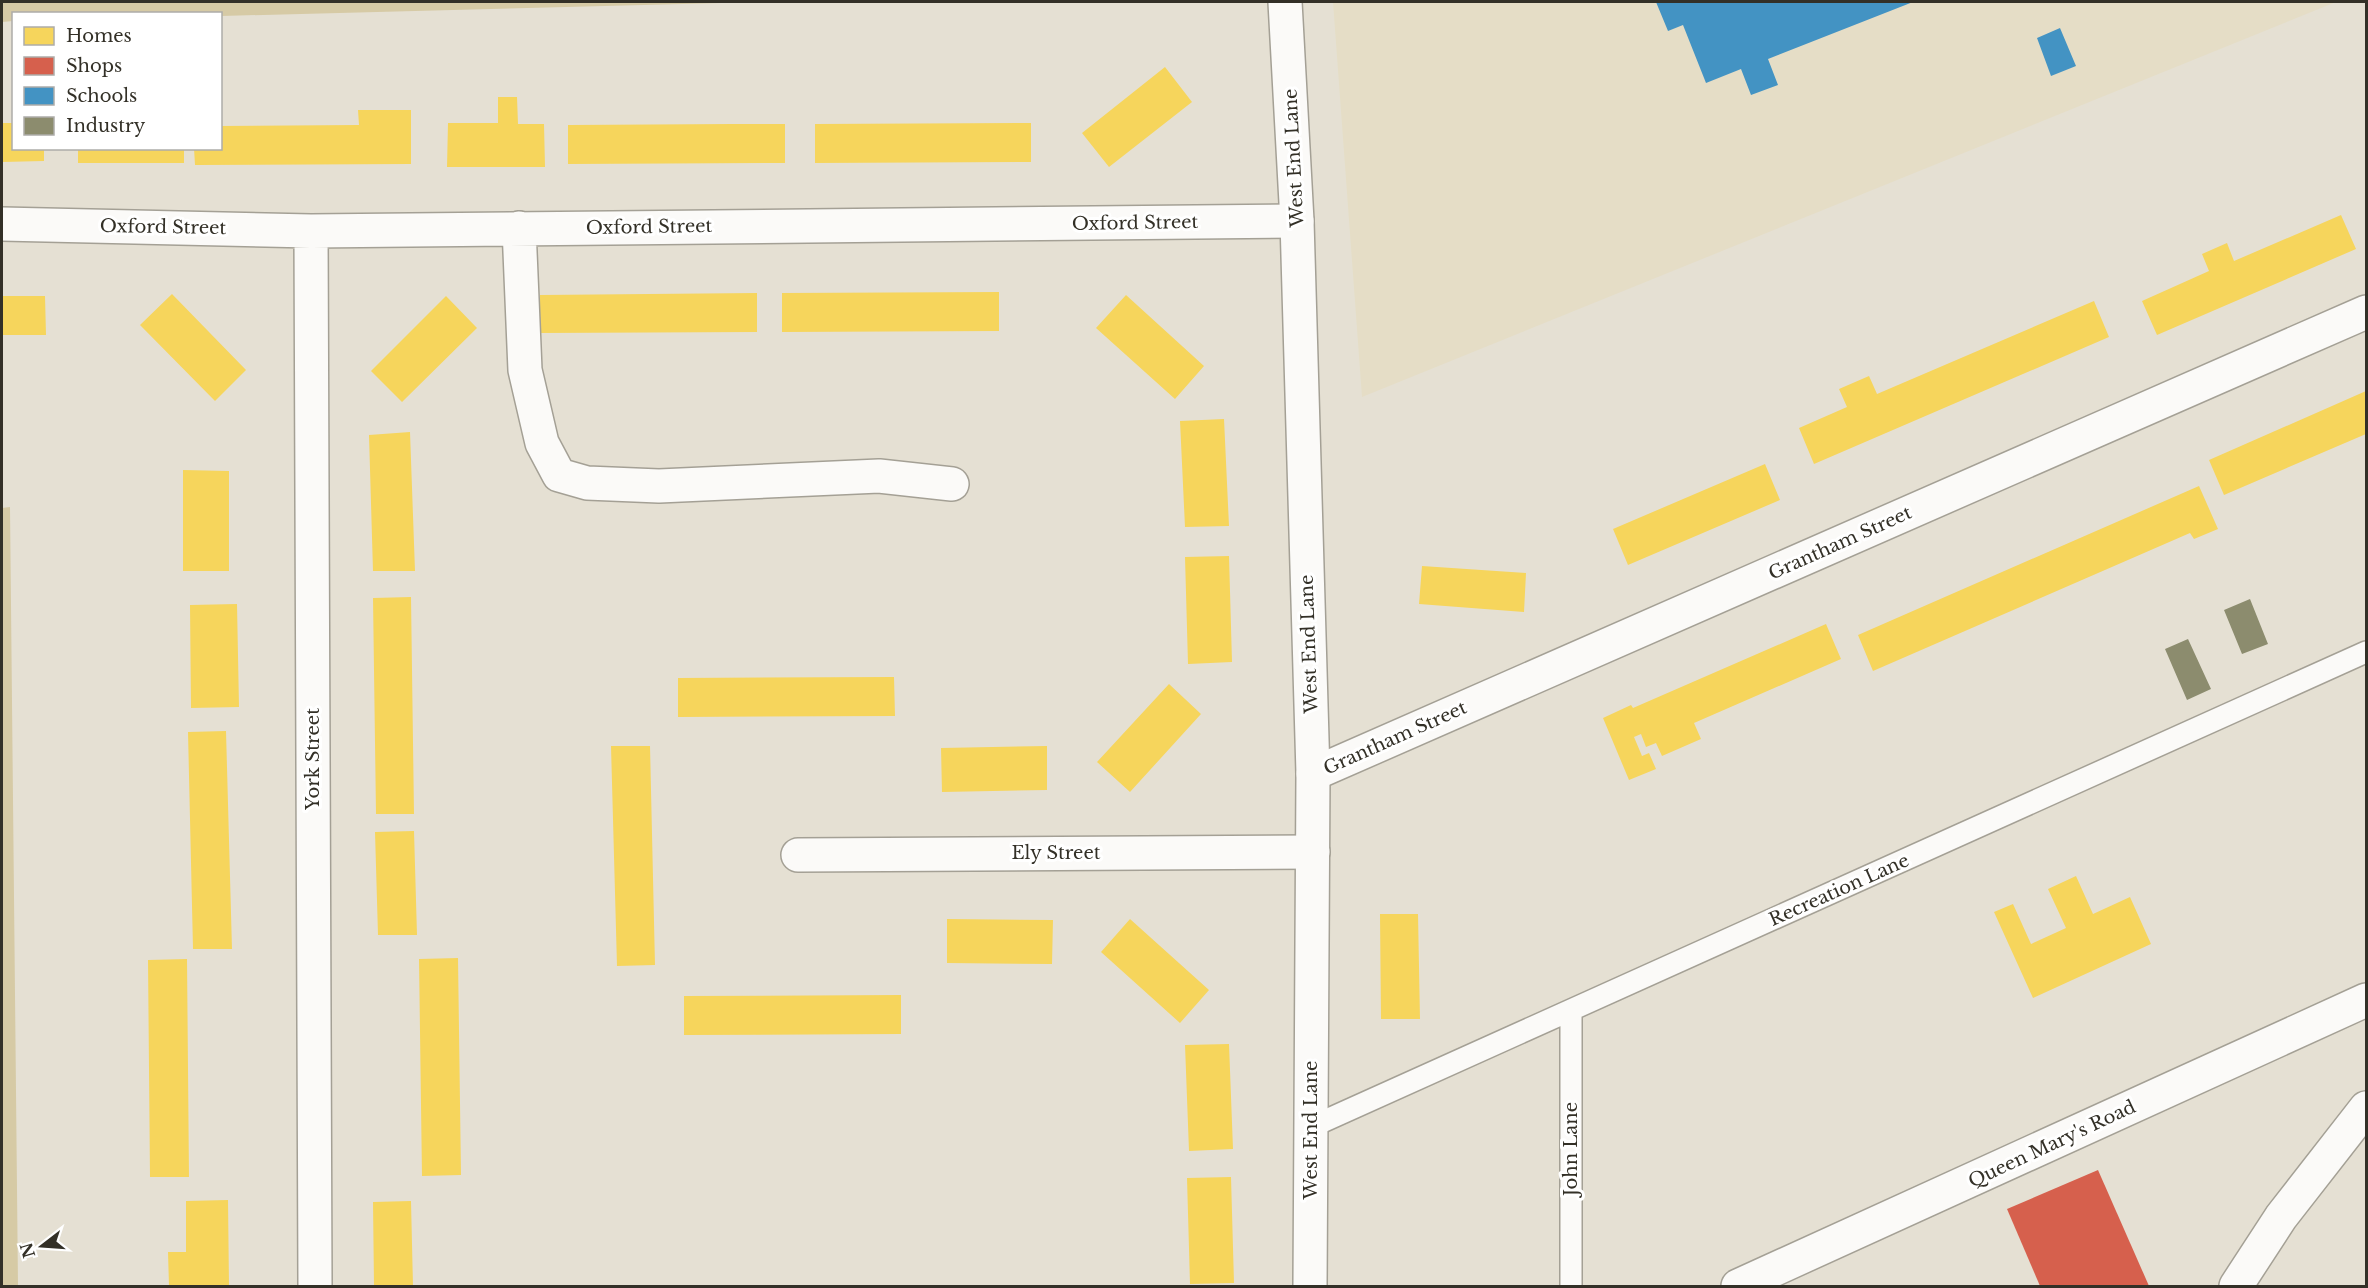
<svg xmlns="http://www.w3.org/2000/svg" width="2368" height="1288" font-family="'Libre Baskerville',serif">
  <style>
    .built { fill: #e5ddc6 }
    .green { fill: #d6caa5 }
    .homes { fill: #f6d55c }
    .shops { fill: #d6604d }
    .schools { fill: #4393c3 }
    .industry { fill: #8c8c6e }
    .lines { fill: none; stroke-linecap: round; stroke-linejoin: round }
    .service-casing { stroke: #a4a095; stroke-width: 24 }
    .minor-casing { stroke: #a4a095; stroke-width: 36 }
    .tertiary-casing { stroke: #a4a095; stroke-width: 36 }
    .service { stroke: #fbfaf8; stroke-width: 21 }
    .minor { stroke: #fbfaf8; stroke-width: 33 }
    .tertiary { stroke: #fbfaf8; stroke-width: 33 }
    .labels { text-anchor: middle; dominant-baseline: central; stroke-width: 6; stroke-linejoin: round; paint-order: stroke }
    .street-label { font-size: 18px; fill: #333027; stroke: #fff }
  </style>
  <rect width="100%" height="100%" fill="#e5e0d3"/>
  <path class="built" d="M 1333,2 L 2336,2 L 1362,397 Z"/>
  <path class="green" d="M 2,2 L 760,2 L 221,16 L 220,14 L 14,14 L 13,21 L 2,22 Z
    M 10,507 L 18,1286 L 2,1286 L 2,508 Z"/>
  <path class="homes" d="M 1165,67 L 1192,102 L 1109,167 L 1082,133 Z
    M 498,97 L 517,97 L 518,124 L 544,124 L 545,167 L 447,167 L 448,123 L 498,123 Z
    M 358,110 L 411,110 L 411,164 L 195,165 L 194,148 L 220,148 L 220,126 L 359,125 Z
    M 2,123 L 14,123 L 14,148 L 44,148 L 44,161 L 2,162 Z
    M 1031,123 L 1031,162 L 815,163 L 815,124 Z
    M 732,124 L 785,124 L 785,163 L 568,164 L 568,125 Z
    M 78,148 L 184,148 L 184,163 L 78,163 Z
    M 2341,215 L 2356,249 L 2157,335 L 2142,301 L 2209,271 L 2202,254 L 2227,243 L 2234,261 Z
    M 999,292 L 999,331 L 782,332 L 782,293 Z
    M 757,293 L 757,332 L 540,333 L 540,295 Z
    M 172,294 L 246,370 L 215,401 L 140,325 Z
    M 1126,295 L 1204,366 L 1175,399 L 1096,328 Z
    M 2,296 L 45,296 L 46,335 L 2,335 Z
    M 446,296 L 477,328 L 402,402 L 371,371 Z
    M 2094,301 L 2109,337 L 1814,464 L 1799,428 L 1847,407 L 1839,389 L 1869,376 L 1877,394 Z
    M 2366,391 L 2366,434 L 2224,495 L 2209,460 Z
    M 1224,419 L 1229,526 L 1185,527 L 1180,421 Z
    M 410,432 L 415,571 L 373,571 L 369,435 Z
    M 1765,464 L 1780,500 L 1628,565 L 1613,529 Z
    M 183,470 L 229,471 L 229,571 L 183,571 Z
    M 2199,486 L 2218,529 L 2194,539 L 2190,533 L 1873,671 L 1858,635 Z
    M 1229,556 L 1232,662 L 1188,664 L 1185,557 Z
    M 1422,566 L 1526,573 L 1524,612 L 1419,604 Z
    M 411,597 L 414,814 L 376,814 L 373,598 Z
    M 237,604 L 239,707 L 191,708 L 190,605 Z
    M 1826,624 L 1841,659 L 1694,723 L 1701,739 L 1662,756 L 1656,743 L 1646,747 L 1641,734 L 1634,737 L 1642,756 L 1649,753 L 1656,769 L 1629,780 L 1603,718 L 1631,705 L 1633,708 Z
    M 894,677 L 895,716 L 678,717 L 678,678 Z
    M 1169,684 L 1201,714 L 1130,792 L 1097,762 Z
    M 226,731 L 232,949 L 193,949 L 188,732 Z
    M 611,746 L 650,746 L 655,965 L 617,966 Z
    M 1047,746 L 1047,790 L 942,792 L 941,748 Z
    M 414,831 L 417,935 L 378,935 L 375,832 Z
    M 2076,876 L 2093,914 L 2130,897 L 2151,944 L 2033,998 L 1994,912 L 2013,904 L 2031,944 L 2066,928 L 2048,889 Z
    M 1380,914 L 1418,914 L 1420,1019 L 1381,1019 Z
    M 947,919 L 1053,920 L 1052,964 L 947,963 Z
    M 1130,919 L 1209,990 L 1180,1023 L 1101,952 Z
    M 458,958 L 461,1175 L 422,1176 L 419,959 Z
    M 187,959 L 189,1177 L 150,1177 L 148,960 Z
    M 901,995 L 901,1034 L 684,1035 L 684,996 Z
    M 1229,1044 L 1233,1149 L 1189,1151 L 1185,1045 Z
    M 1231,1177 L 1234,1283 L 1190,1284 L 1187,1178 Z
    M 228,1200 L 229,1286 L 169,1286 L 168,1252 L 186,1252 L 186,1201 Z
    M 411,1201 L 413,1286 L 374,1286 L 373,1202 Z"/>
  <path class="shops" d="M 2098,1170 L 2149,1286 L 2040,1286 L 2007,1209 Z"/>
  <path class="schools" d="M 1656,2 L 1913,2 L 1768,59 L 1778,85 L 1751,95 L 1741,69 L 1706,83 L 1683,25 L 1668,31 Z
    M 2060,28 L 2076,66 L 2051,76 L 2037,38 Z"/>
  <path class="industry" d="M 2250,599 L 2268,644 L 2242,654 L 2224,610 Z
    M 2188,639 L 2211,689 L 2187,700 L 2165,649 Z"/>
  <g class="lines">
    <g class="service-casing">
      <path id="service" d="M 1571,1012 L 1571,1286
        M 1311,1127 L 2366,652"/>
    </g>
    <g class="minor-casing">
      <path id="minor" d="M 2,224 L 311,231 L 1297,221
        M 519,228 L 525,370 L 542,443 L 559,475 L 587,483 L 659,486 L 879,476 L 952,484
        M 311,231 L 315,1286
        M 1313,774 L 2366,312
        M 798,855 L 1313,852
        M 1738,1286 L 2366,1000
        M 2236,1286 L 2281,1217 L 2366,1108"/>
    </g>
    <g class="tertiary-casing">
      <path id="tertiary" d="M 1285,2 L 1297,221 L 1313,774 L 1310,1286"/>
    </g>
    <use href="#service" class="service"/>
    <use href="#minor" class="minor"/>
    <use href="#tertiary" class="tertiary"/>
  </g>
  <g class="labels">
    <g class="street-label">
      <text transform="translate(1294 158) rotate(-93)">West End Lane</text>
      <text transform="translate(1135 223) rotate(-1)">Oxford Street</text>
      <text transform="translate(163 227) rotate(1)">Oxford Street</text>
      <text transform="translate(649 227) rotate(-1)">Oxford Street</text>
      <text transform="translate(1840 543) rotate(-24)">Grantham Street</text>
      <text transform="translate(1309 644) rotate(-92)">West End Lane</text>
      <text transform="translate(1395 738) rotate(-24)">Grantham Street</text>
      <text transform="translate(313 759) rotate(-90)">York Street</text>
      <text x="1056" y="853">Ely Street</text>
      <text transform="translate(1839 890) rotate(-24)">Recreation Lane</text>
      <text transform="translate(1311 1130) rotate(-90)">West End Lane</text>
      <text transform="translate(2052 1144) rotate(-25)">Queen Mary's Road</text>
      <text transform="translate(1571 1149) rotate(-90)">John Lane</text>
    </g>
  </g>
  <rect width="2368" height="1288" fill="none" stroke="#333027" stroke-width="6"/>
  <rect x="12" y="12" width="210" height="138" fill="#ffffff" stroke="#adaca9" stroke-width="1.5"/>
  <rect x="24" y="27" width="30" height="18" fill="#f6d55c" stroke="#adaca9" stroke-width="1.5"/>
  <text x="66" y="42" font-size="18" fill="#333027">Homes</text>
  <rect x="24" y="57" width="30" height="18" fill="#d6604d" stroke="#adaca9" stroke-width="1.5"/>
  <text x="66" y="72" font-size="18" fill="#333027">Shops</text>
  <rect x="24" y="87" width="30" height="18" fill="#4393c3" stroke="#adaca9" stroke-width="1.5"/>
  <text x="66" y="102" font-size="18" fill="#333027">Schools</text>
  <rect x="24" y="117" width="30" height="18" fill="#8c8c6e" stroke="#adaca9" stroke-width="1.5"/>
  <text x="66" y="132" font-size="18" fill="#333027">Industry</text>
  <g transform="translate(42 1246) rotate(253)" stroke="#ffffff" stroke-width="4.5" paint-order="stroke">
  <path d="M0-4.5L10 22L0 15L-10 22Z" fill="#333027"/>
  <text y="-9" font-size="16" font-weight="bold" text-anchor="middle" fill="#333027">N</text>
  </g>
</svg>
